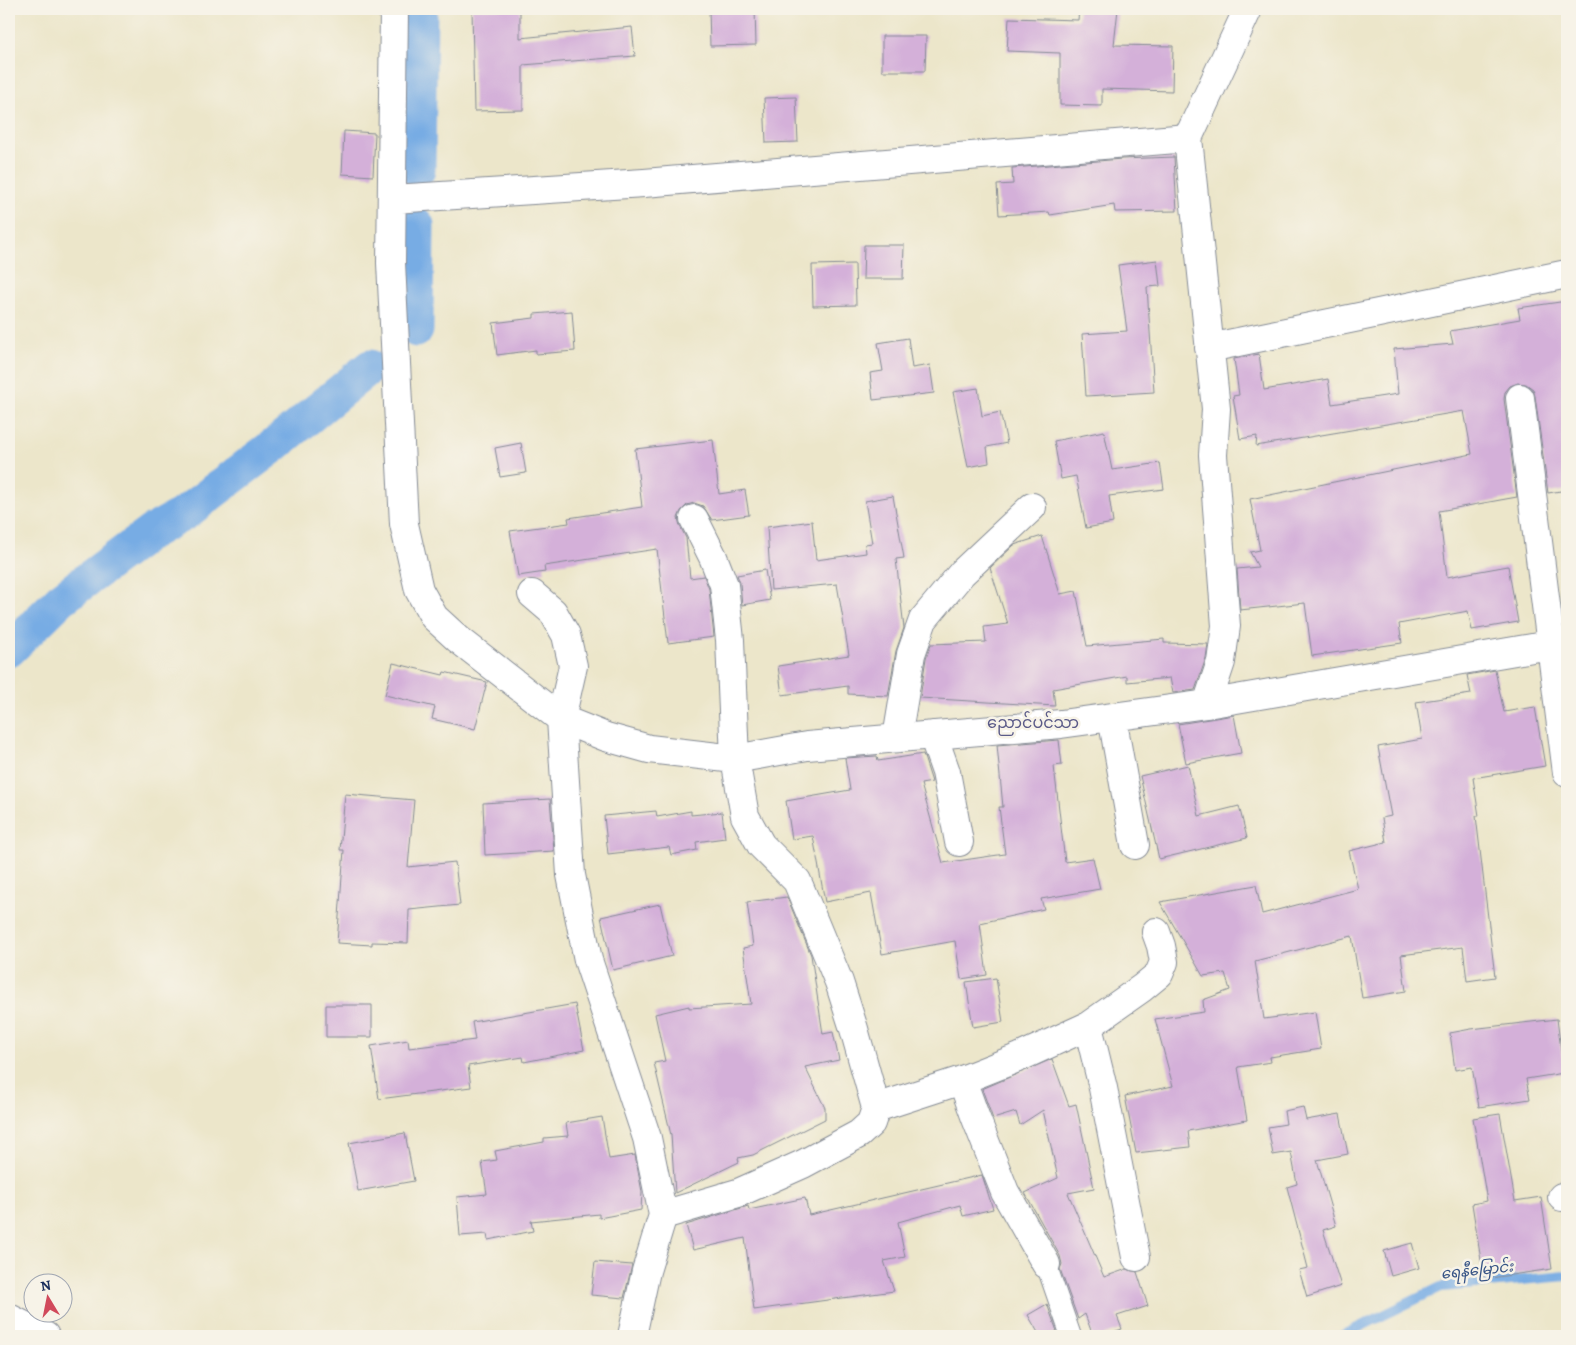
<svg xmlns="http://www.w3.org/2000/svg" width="1576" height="1345" font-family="Alegreya,'Noto Sans Myanmar',serif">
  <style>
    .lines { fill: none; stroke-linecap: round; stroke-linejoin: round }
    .stream { stroke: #77ace4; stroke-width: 10 }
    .canal { stroke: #77ace4; stroke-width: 35 }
    .building { fill: #d4b0d9 }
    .lane-casing { stroke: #848a94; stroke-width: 22 }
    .street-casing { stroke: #848a94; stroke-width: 30 }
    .lane { stroke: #fff; stroke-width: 20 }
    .street { stroke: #fff; stroke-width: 28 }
    .labels { text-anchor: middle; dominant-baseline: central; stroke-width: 5; stroke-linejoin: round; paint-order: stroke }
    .water-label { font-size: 15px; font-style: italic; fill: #375486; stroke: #f7f3e8 }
    .quarter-label { font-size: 16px; fill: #5c5c89; stroke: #f7f3e8 }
  </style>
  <rect width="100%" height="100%" fill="#f7f3e8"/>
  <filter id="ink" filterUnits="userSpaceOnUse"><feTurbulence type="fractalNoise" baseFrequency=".02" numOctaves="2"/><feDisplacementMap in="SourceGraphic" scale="10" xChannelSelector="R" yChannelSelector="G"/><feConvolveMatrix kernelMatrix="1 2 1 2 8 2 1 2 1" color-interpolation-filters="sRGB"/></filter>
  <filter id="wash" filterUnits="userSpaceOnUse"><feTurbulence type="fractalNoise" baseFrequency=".0096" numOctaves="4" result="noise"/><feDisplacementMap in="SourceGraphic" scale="20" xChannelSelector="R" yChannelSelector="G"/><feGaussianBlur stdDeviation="1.12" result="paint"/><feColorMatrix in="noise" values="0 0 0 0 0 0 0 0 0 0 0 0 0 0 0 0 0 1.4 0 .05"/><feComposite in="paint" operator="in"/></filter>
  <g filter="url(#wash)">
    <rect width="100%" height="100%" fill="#ece6ca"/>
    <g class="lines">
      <path class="stream" d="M 1341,1336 L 1441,1287 L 1567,1276"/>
      <path class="canal" d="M 418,170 L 420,9
        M 416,330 L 417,225
        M 9,650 L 61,599 L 151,532 L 185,513 L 276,444 L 370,367"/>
    </g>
    <g id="blocks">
      <path class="building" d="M 472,9 L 520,9 L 520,38 L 632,27 L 635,56 L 523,65 L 523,110 L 474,111 Z
        M 709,9 L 755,9 L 756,45 L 710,46 Z
        M 1079,9 L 1118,9 L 1114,45 L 1173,46 L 1172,91 L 1102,89 L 1102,106 L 1060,105 L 1060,53 L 1007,51 L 1009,18 L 1078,20 Z
        M 882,36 L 926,36 L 925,71 L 882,71 Z
        M 796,97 L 798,142 L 766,143 L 764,98 Z
        M 344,131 L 375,133 L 373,176 L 342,174 Z
        M 1174,157 L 1177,211 L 1115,212 L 1114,205 L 1050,215 L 1049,212 L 999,215 L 997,185 L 1013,184 L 1012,168 L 1122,159 Z
        M 864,245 L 904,245 L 903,279 L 863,279 Z
        M 1157,260 L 1160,286 L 1147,287 L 1154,392 L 1086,396 L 1082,334 L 1127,331 L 1118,265 Z
        M 855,264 L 856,305 L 813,306 L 812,265 Z
        M 1567,301 L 1567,490 L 1548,493 L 1535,396 L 1533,389 L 1526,384 L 1518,383 L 1510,386 L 1505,392 L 1504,399 L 1517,497 L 1439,511 L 1447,577 L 1508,566 L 1518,622 L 1472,630 L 1468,611 L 1399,624 L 1402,643 L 1312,656 L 1305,603 L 1240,610 L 1237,569 L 1258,567 L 1250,552 L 1260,550 L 1250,499 L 1472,454 L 1464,411 L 1256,446 L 1257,436 L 1240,439 L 1233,396 L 1239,395 L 1234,359 L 1259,354 L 1264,390 L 1328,379 L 1332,404 L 1398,394 L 1394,349 L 1453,344 L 1450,331 L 1520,319 L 1518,308 Z
        M 572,311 L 575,351 L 536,354 L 536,350 L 497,355 L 493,323 L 534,318 L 534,314 Z
        M 908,338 L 912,368 L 930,365 L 934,393 L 873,400 L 870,373 L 883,371 L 878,343 Z
        M 978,388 L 982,416 L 1000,412 L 1007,443 L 987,447 L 989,463 L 968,467 L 953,392 Z
        M 1104,431 L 1112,470 L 1160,463 L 1164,489 L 1109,496 L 1113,523 L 1086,528 L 1076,476 L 1061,479 L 1054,441 Z
        M 713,440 L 719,494 L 745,490 L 749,515 L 712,520 L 703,506 L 694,503 L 687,505 L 681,511 L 678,518 L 680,526 L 686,538 L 690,578 L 704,576 L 709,589 L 714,637 L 668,643 L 657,549 L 544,566 L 545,572 L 518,576 L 510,531 L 569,523 L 568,518 L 642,507 L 635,449 Z
        M 521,443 L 526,473 L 500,477 L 495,448 Z
        M 893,496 L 904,558 L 896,559 L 904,628 L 896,651 L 888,696 L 848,694 L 848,686 L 782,695 L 778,666 L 849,655 L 837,584 L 771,590 L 767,527 L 812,521 L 816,560 L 866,553 L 865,544 L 872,543 L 865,501 Z
        M 1042,536 L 1060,594 L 1076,591 L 1087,646 L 1164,639 L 1164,643 L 1208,644 L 1206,658 L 1195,690 L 1173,693 L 1170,678 L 1127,682 L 1127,676 L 1053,689 L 1055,706 L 920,698 L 926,658 L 931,644 L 986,642 L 984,627 L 1008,624 L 990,568 L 1014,545 Z
        M 765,570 L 770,600 L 742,605 L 740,583 L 737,575 Z
        M 393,663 L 443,675 L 444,672 L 487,682 L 475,729 L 432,719 L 435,707 L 385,695 Z
        M 1495,670 L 1504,712 L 1535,707 L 1545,766 L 1473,778 L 1479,816 L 1476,816 L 1495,977 L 1467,981 L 1463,947 L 1401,955 L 1406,991 L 1362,998 L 1352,936 L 1255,961 L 1264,1019 L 1315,1012 L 1321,1049 L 1270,1057 L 1271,1062 L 1238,1067 L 1247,1120 L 1188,1131 L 1190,1147 L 1136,1153 L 1125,1096 L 1173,1086 L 1155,1019 L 1204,1012 L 1203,1000 L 1230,990 L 1225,973 L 1203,976 L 1160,902 L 1256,885 L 1262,914 L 1358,889 L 1349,851 L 1386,842 L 1382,818 L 1391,816 L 1378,747 L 1422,739 L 1416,702 L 1471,694 L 1467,675 Z
        M 1234,715 L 1241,753 L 1186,763 L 1178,724 Z
        M 1059,740 L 1062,765 L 1054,766 L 1065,862 L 1093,858 L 1100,889 L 1041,899 L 1044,909 L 980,923 L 987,975 L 961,979 L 955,941 L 882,954 L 871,893 L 825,902 L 813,836 L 792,839 L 786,801 L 850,790 L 845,758 L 877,756 L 878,761 L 923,754 L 932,782 L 921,784 L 943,863 L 1005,854 L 999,807 L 1003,807 L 997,745 Z
        M 1188,765 L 1199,816 L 1239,806 L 1247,838 L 1159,859 L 1140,776 Z
        M 345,794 L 414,800 L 408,867 L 455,862 L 460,905 L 409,910 L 408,943 L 372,942 L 372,945 L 337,943 L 344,850 L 340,850 Z
        M 550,799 L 554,851 L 485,855 L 483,803 Z
        M 656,811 L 657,817 L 691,811 L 691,815 L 722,812 L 725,838 L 696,842 L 697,850 L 671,855 L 669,847 L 608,854 L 604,816 Z
        M 787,897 L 811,955 L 823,1034 L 833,1032 L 839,1060 L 805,1067 L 825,1108 L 825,1119 L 753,1155 L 738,1158 L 739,1162 L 675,1193 L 671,1135 L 654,1063 L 665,1061 L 655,1014 L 689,1006 L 689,1008 L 751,1004 L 743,948 L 753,946 L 747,902 Z
        M 660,904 L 672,956 L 613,970 L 601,917 Z
        M 996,978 L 1003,1022 L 973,1027 L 966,982 Z
        M 575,1004 L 584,1050 L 524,1062 L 523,1057 L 468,1066 L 471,1087 L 379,1099 L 371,1046 L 408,1040 L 409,1048 L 475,1040 L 472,1022 Z
        M 326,1005 L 372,1005 L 372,1037 L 326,1037 Z
        M 1557,1019 L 1564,1073 L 1526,1079 L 1530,1099 L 1479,1107 L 1472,1067 L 1455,1070 L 1450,1033 L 1471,1029 Z
        M 1052,1059 L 1069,1106 L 1076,1104 L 1094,1188 L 1068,1193 L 1104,1277 L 1127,1269 L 1137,1272 L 1148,1306 L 1117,1316 L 1122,1329 L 1102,1336 L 1093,1336 L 1085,1314 L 1078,1319 L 1060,1269 L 1062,1264 L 1060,1256 L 1025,1193 L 1058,1178 L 1043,1110 L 1020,1125 L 1016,1112 L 993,1119 L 982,1089 Z
        M 1303,1107 L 1306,1120 L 1340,1114 L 1348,1154 L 1317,1160 L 1336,1226 L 1323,1230 L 1341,1286 L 1307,1297 L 1299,1270 L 1308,1268 L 1287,1187 L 1297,1184 L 1291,1152 L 1273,1155 L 1268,1127 L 1286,1124 L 1284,1111 Z
        M 1500,1114 L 1515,1201 L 1541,1197 L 1552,1269 L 1484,1279 L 1472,1204 L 1487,1201 L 1473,1118 Z
        M 602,1117 L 609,1159 L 635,1155 L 642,1192 L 641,1210 L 599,1218 L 599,1214 L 531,1221 L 533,1231 L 488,1240 L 487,1234 L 460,1236 L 457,1197 L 487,1194 L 482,1162 L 497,1160 L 495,1151 L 544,1142 L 544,1138 L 568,1136 L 566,1123 Z
        M 405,1133 L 414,1181 L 358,1191 L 349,1143 Z
        M 982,1175 L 993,1209 L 963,1216 L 960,1205 L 898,1222 L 905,1257 L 884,1261 L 894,1291 L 754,1310 L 745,1238 L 693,1250 L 686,1225 L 748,1206 L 749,1210 L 805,1198 L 809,1215 Z
        M 1412,1243 L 1419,1268 L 1391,1276 L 1384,1251 Z
        M 595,1262 L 632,1265 L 624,1298 L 591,1295 Z
        M 1047,1304 L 1057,1331 L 1047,1336 L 1040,1336 L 1028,1315 Z"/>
    </g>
  </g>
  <g filter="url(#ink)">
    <use href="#blocks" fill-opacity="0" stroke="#848a94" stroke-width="1"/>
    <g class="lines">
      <g class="lane-casing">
        <path id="lane" d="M 1046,1264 L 1071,1336"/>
      </g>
      <g class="street-casing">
        <path id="street" d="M 394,9 L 391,263 L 404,524 L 419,590 L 434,617 L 458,639 L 561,719 L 571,875 L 588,960 L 647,1138 L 663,1215 L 646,1271 L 632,1336
          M 1188,138 L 1248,9
          M 393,199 L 644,183 L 1188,138 L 1216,409 L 1213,455 L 1226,626 L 1221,662 L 1207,704
          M 1209,348 L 1567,274
          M 1520,398 L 1567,773
          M 532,594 L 553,612 L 566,635 L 573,666 L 561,719 L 606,737 L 649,749 L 735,759 L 807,746 L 1061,724 L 1207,704 L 1567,642
          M 1112,717 L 1135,845
          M 933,735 L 946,772 L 959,842
          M 897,738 L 911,654 L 923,620 L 962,573 L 1032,507
          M 1088,1026 L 1103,1088 L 1136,1257
          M 962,1080 L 975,1116 L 1005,1192 L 1046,1264
          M 876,1108 L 962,1080 L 1020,1057 L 1088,1026 L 1142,988 L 1159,974 L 1164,962 L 1161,946 L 1156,932
          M 1562,1197 L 1567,1197
          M 663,1215 L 738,1193 L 803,1164 L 859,1134 L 871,1123 L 876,1108 L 854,1029 L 839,982 L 797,881 L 761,845 L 745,816 L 735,759 L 730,640 L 724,585 L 713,557 L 694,519
          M 9,1318 L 45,1336"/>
      </g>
      <use href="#lane" class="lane"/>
      <use href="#street" class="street"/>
    </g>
  </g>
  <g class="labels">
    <g class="water-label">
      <text transform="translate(1477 1270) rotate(-6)">ရေနီမြောင်း</text>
    </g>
    <g class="quarter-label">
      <text x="1033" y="723">ညောင်ပင်သာ</text>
    </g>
  </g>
  <rect width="1576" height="1345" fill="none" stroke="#f7f3e8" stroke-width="30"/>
  <g transform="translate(48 1298) rotate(350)"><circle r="24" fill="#f7f3e8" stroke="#9fa5b1"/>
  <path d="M0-4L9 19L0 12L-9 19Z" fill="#d1495b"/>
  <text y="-8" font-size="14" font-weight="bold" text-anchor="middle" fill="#1b2f5e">N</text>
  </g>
</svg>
